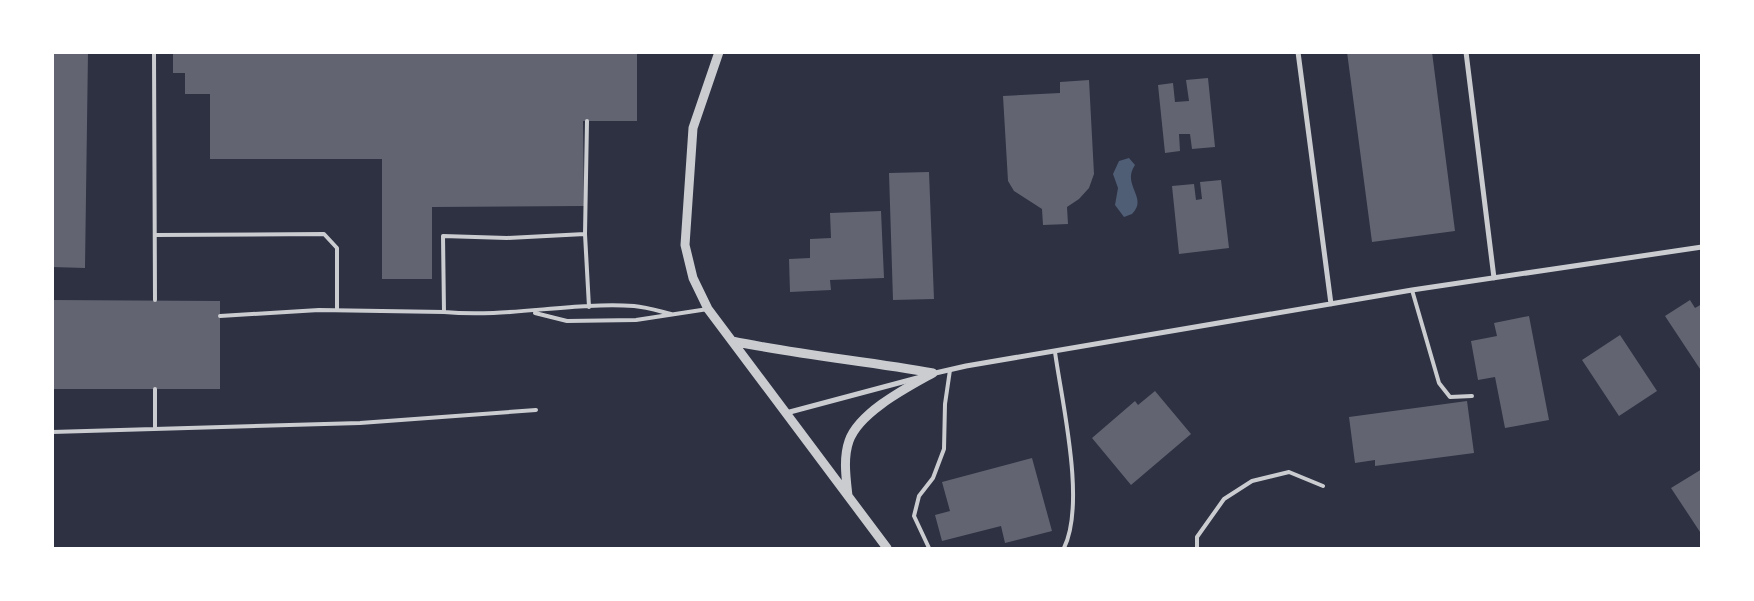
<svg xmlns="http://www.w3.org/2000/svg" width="1754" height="601" font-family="'Asap Condensed',sans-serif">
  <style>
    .water { fill: #4f5d75 }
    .building { fill: #626471 }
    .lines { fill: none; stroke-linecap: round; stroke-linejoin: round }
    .service { stroke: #caccd0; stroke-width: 4 }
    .minor { stroke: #caccd0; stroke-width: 5 }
    .tertiary { stroke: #caccd0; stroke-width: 9 }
  </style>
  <rect width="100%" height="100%" fill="#2d3142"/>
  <path class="water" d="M 1129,158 L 1135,165 C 1121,185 1149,198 1132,214 L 1124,217 L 1115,205 L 1118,188 L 1113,174 L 1119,161 Z"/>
  <path class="building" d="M 52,52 L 88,52 L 85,268 L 52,267 Z
    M 173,52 L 637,52 L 637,121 L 583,121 L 584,206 L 432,207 L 432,279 L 382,279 L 382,159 L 210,159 L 210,94 L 185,94 L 185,73 L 173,73 Z
    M 1347,52 L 1432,52 L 1455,231 L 1372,242 Z
    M 1208,78 L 1215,147 L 1192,149 L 1190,134 L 1179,134 L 1180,151 L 1165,153 L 1158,85 L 1173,83 L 1175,102 L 1189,101 L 1186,80 Z
    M 1089,80 L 1094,174 L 1089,188 L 1079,199 L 1067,207 L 1068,224 L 1043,225 L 1042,209 L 1014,191 L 1008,181 L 1003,96 L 1060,93 L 1060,82 Z
    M 929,172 L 934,299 L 893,300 L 889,173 Z
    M 1221,180 L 1229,248 L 1179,254 L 1172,186 L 1194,184 L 1196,200 L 1202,199 L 1200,182 Z
    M 881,211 L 884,278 L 830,280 L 831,290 L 790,292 L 789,259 L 810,258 L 810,239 L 831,238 L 830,213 Z
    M 52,300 L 220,301 L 220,389 L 52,389 Z
    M 1690,300 L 1695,308 L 1702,304 L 1702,372 L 1665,316 Z
    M 1529,316 L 1549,420 L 1505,428 L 1495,377 L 1478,380 L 1471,341 L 1497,336 L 1494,323 Z
    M 1620,335 L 1657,391 L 1619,416 L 1582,360 Z
    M 1155,391 L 1191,434 L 1131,485 L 1092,438 L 1135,401 L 1138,405 Z
    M 1467,401 L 1474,453 L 1375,466 L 1375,460 L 1355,463 L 1349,417 Z
    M 1032,458 L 1052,531 L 1005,543 L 1001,526 L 942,541 L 935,515 L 950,511 L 942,482 Z
    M 1702,469 L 1702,535 L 1671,488 Z"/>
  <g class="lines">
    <path class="service" d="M 154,52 L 155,300
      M 587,121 L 585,234 L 589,307
      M 585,234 L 507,238 L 443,236 L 444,312 C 507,318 570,302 634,306 C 646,307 659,311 671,314
      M 155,235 L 324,234 L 337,248 L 337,310
      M 1412,290 L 1439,383 L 1450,397 L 1472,396
      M 535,313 L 567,321 L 636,320 L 708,309
      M 220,316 L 319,310 L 444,312
      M 1055,352 C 1062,403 1086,503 1064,548
      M 155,389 L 155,429
      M 52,432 L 360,423 L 536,410
      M 929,548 L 914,516 L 919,496 L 933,478 L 944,449 L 945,404 L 950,370
      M 1197,548 L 1197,537 L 1224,499 L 1252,481 L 1289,472 L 1323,486"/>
    <path class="minor" d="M 1298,52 L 1331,304
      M 1466,52 L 1494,278
      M 931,374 L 966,366 L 1412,290 L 1702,247
      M 786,413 L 921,377"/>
    <path class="tertiary" d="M 719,52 L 693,128 L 685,245 L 693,278 L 708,309 L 887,548
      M 732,341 C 799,355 866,361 933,373
      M 848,496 C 846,478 843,458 849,441 C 859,412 908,387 933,373"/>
  </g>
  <rect width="1754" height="601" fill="none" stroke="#ffffff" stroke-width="108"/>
</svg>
